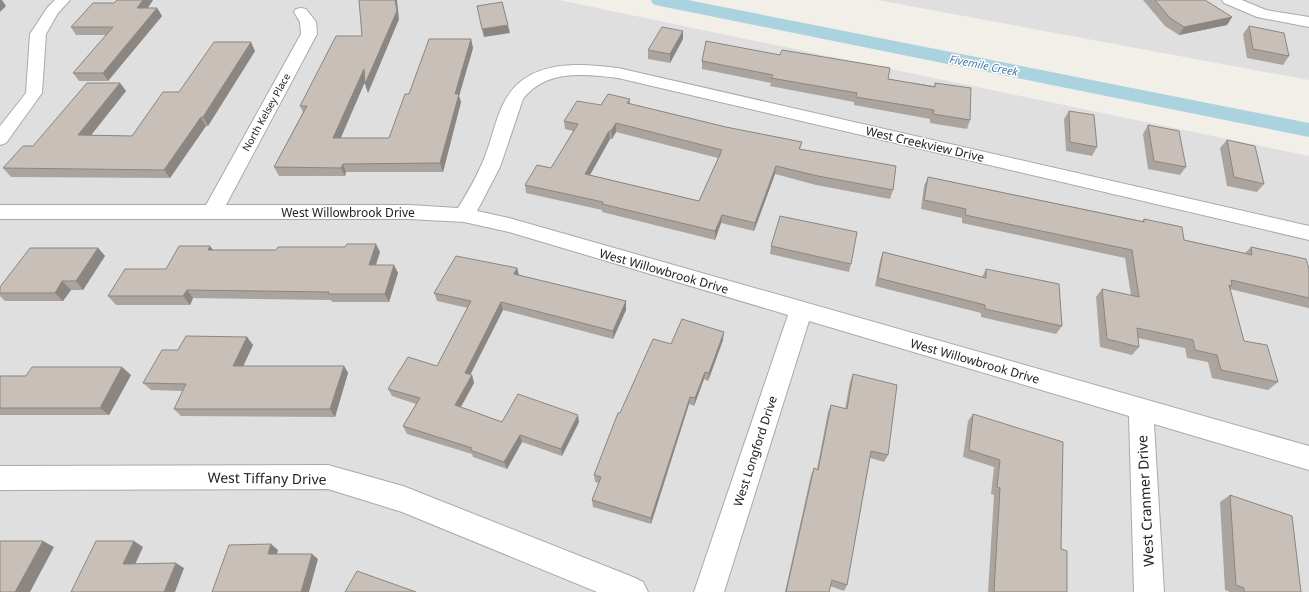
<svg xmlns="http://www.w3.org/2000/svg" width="1309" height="592" font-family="'Noto Sans',sans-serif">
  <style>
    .residential { fill: #e0dfdf }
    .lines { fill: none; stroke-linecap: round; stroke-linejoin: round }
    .canal { fill: #aad3df; fill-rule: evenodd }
    .minor-casing { stroke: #a9a9a9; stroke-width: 2 }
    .minor { fill: #fff; fill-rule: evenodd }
    .wall { fill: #aba49e; fill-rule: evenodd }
    .shaded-wall { fill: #8b8681 }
    .building { fill: #c7bfb8; stroke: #8b8681; fill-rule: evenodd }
    .labels { text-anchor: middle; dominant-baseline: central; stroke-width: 3; stroke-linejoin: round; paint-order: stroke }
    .far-street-label { font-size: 10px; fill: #222; stroke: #fff }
    .far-water-label { font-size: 11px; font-style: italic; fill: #4a7aab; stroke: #fff }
    .street-label { font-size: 12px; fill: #222; stroke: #fff }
    .near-street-label { font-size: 14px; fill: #222; stroke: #fff }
  </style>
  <rect width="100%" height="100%" fill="#f2efe9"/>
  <path class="residential" d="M 0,0 L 559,0 L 1309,156 L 1309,592 L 0,592 Z
    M 877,0 L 1309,0 L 1309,80 Z"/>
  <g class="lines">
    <path class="canal" d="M 651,0 L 688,0 L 1309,123 L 1309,137 L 660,6 L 653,4 Z"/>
    <g class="minor-casing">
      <path id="minor" d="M 55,0 L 70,0 L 58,13 L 46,34 L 42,93 L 6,143 L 0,145 L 0,126 L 26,93 L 30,34 L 47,8 Z
        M 1222,0 L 1242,0 L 1266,10 L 1309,17 L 1309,27 L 1257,17 L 1224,3 Z
        M 301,8 L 306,9 L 316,22 L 317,34 L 226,205 L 409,205 L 458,208 C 468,192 477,176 484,159 C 494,135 498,100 519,83 C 545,60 586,64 618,68 L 1309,226 L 1309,240 L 618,78 C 585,74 546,69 523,99 L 500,167 L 477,211 L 509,218 L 1309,446 L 1309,470 L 1154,424 L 1164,592 L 1134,592 L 1129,416 L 809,321 L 724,592 L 694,592 L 788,315 L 509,232 L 464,222 L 409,219 L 0,219 L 0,205 L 206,205 L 301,34 L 300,22 L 294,12 L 296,9 Z
        M 328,465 L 403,486 L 633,577 L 643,582 L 648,592 L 597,592 L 402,512 L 328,489 L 0,490 L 0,466 Z"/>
    </g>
    <use href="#minor" class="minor"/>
  </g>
  <path class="wall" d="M 117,0 L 153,0 L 148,8 L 157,8 L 162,16 L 108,81 L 79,81 L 73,73 L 106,35 L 76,35 L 71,27 L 114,3 Z
    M 1143,0 L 1195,0 L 1232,17 L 1227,25 L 1179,35 L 1165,26 Z
    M 399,19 L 368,93 L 365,82 L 340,138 L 389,138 L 409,94 L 471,39 L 473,48 L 459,96 L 461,102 L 443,172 L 346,172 L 345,176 L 279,176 L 274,167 L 303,112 L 300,106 L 362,36 Z
    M 1249,26 L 1289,56 L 1283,65 L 1247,58 L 1243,34 Z
    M 683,31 L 683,39 L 670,63 L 648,59 L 648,50 Z
    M 255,51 L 208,126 L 206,126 L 170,178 L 11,177 L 3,168 L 120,83 L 126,91 L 91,135 L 132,136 L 179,92 Z
    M 702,61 L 888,79 L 934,86 L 935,83 L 970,120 L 967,129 L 930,123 L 930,119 L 854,105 L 854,102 L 770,86 L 771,83 L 702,69 Z
    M 630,99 L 630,104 L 726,127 L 802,142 L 800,149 L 893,190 L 890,199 L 816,185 L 775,174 L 754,231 L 721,223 L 715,240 L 602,212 L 602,210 L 526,193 L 525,185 L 551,168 L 573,131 L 565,129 L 564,121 L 601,105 ZM 616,132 L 718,158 L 699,201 L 590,175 L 610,139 L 612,139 Z
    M 1069,111 L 1097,147 L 1092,156 L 1066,151 L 1064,119 Z
    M 1148,125 L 1186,167 L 1180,175 L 1148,169 L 1143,134 Z
    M 1227,140 L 1264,184 L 1257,192 L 1227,186 L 1220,148 Z
    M 928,177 L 1142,221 L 1144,219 L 1184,240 L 1245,253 L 1251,247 L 1309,269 L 1309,308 L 1308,308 L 1230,289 L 1244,341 L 1278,382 L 1268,390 L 1212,378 L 1208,362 L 1187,358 L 1185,348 L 1138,338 L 1139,347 L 1132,355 L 1100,347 L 1096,297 L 1102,289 L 1131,295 L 1125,258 L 962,223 L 962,218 L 921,209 L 924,186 Z
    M 771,246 L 851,264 L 849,272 L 770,254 Z
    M 98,248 L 105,256 L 83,290 L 71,290 L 63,301 L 5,301 L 0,296 L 0,287 Z
    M 213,250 L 380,252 L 376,265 L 394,265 L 398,273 L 389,302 L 332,302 L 331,300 L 193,298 L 190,305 L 116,305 L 108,296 L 166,269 Z
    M 883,252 L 982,277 L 986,269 L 1062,326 L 1056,334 L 981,317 L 981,313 L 875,286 L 880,261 Z
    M 517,268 L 519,275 L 626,301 L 626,310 L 613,339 L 503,310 L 470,375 L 472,375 L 474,383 L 461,407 L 502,422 L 579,422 L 562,456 L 522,442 L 507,469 L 473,457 L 472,454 L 407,434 L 403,426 L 416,404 L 392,396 L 388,389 L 437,366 L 468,308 L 437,301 L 434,293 Z
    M 247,337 L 253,345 L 243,366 L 344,366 L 348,373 L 335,417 L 181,416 L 174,409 L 183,391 L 151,390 L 143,383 L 178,350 Z
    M 723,340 L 708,381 L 704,379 L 694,406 L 689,404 L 651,524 L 593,507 L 592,500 L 599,483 L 595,482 L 594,475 L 620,413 L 671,344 Z
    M 853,374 L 888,455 L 884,462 L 870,458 L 847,585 L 844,591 L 830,586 L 829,592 L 785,592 L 811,475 L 814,468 L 817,469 L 828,412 L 831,405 L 845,409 L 850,382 Z
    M 131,375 L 109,415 L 0,415 L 0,376 Z
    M 973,414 L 1061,549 L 1067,592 L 988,592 L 994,495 L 991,494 L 994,467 L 963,457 L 968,421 Z
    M 1230,495 L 1301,592 L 1230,592 L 1225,590 L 1220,502 Z"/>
  <path class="shaded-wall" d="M 0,0 L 2,0 L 6,6 L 0,12 Z
    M 143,0 L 153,0 L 142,16 L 137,8 Z
    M 395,0 L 397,0 L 399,19 L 368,93 L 365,84 Z
    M 157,8 L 162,16 L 108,81 L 103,73 Z
    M 1232,17 L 1227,25 L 1179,35 L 1184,27 Z
    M 508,25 L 510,33 L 484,37 L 482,29 Z
    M 683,31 L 683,39 L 670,63 L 670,54 Z
    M 471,39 L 473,48 L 459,96 L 461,102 L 443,172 L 440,163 L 455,94 Z
    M 251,42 L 255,51 L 208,126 L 203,117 Z
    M 364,69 L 367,77 L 337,147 L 333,138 Z
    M 120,83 L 126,91 L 84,144 L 78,135 Z
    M 201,117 L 206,126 L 170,178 L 164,170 Z
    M 616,123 L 616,132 L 612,139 L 611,131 Z
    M 609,131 L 610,139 L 586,182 L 585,174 Z
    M 343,164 L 346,172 L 345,176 L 341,168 Z
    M 776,166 L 775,174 L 754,231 L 755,223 Z
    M 722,215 L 721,223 L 715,240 L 715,231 Z
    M 376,244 L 380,252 L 373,273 L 369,265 Z
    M 210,246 L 216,254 L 208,250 Z
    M 98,248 L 105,256 L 83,290 L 76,281 Z
    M 394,265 L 398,273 L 389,302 L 385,294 Z
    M 517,268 L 519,276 L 514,274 Z
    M 62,281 L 71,290 L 63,301 L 55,293 Z
    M 187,290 L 193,298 L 190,305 L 183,296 Z
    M 626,301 L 626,310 L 613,339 L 613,331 Z
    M 501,302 L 503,310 L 467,381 L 465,373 Z
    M 724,332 L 723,340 L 708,381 L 709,373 Z
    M 247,337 L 253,345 L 240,373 L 233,366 Z
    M 344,366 L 348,373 L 335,417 L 330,409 Z
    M 122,367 L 131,375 L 109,415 L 100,408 Z
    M 705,372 L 704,379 L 694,406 L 695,398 Z
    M 472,375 L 474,383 L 458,412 L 455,405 Z
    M 690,397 L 689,404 L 651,524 L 651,518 Z
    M 578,415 L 579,422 L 562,456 L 561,449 Z
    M 520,435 L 522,442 L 507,469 L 504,462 Z
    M 43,541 L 54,547 L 30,592 L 15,592 Z
    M 134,541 L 143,547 L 133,569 L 123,564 Z
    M 271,544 L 278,550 L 275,560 L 268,554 Z
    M 312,554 L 318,559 L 309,592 L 301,592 Z
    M 176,563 L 184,568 L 175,592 L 164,592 Z"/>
  <path class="building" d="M 117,0 L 143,0 L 137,8 L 157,8 L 103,73 L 73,73 L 113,27 L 71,27 L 93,3 L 114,3 Z
    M 359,0 L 395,0 L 397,11 L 365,84 L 364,69 L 333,138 L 389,138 L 405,94 L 409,94 L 429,39 L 471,39 L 455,94 L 459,94 L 440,163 L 343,164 L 341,168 L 274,167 L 307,106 L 300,106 L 336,36 L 362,36 Z
    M 1155,0 L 1205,0 L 1232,17 L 1184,27 L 1170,18 Z
    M 502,2 L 508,25 L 482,29 L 477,6 Z
    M 1249,26 L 1284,33 L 1289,56 L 1253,49 Z
    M 662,27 L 683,31 L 670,54 L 648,50 Z
    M 706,41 L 780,55 L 782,50 L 890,68 L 888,79 L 935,87 L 935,83 L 971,88 L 970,120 L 933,114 L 934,110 L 856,97 L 857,93 L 771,78 L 773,75 L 702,61 Z
    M 214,42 L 251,42 L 203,117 L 201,117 L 164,170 L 3,168 L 23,146 L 33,146 L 87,83 L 120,83 L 78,135 L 132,136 L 163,92 L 179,92 Z
    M 608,94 L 630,99 L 627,103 L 726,127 L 802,142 L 799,149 L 896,166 L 893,190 L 818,176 L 776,166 L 755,223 L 722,215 L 715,231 L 602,204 L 603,202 L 525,185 L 537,165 L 551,168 L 578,124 L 564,121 L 577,101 L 601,105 ZM 616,123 L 722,150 L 699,201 L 585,174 L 609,131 L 611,131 Z
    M 1069,111 L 1094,115 L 1097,147 L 1070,142 Z
    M 1148,125 L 1179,131 L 1186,167 L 1154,161 Z
    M 1227,140 L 1255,146 L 1264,184 L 1234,177 Z
    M 928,177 L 1144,222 L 1144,219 L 1182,227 L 1184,240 L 1252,255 L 1251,247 L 1306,259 L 1309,269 L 1309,298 L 1231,280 L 1232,286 L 1229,285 L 1244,341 L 1267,345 L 1278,382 L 1221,370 L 1217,355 L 1195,350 L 1193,340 L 1137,328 L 1139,347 L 1107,339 L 1102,289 L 1139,297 L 1132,250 L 965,215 L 966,209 L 924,200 Z
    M 780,216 L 857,232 L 851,264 L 771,246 Z
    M 347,244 L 376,244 L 369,265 L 394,265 L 385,294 L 328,294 L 329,292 L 187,290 L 183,296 L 108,296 L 125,269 L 166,269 L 179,246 L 210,246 L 208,250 L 276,250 L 278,247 L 345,247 Z
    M 30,248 L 98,248 L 76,281 L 62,281 L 55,293 L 0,293 L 0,287 Z
    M 883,252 L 986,278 L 986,269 L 1059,284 L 1062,326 L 985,309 L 985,305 L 878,278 Z
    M 456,256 L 517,268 L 514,274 L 626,301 L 613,331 L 501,302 L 465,373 L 472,375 L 455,405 L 502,422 L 518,394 L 578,415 L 561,449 L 520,435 L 504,462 L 470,450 L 472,448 L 403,426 L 420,398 L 388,389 L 408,357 L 437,366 L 471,301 L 434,293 Z
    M 682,319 L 724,332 L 709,373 L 705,372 L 695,398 L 690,397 L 651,518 L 592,500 L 601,477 L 594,475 L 618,413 L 620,413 L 653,339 L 671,344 Z
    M 186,336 L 247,337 L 233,366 L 344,366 L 330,409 L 174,409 L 186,384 L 143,383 L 162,350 L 178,350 Z
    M 32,367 L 122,367 L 100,408 L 0,408 L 0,376 L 26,376 Z
    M 853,374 L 897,385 L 888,455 L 871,451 L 847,585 L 832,580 L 829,592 L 786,592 L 814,468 L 818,470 L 831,405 L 847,409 Z
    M 973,414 L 1063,442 L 1061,549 L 1067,551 L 1067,592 L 994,592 L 1000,488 L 997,487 L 1000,460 L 969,450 Z
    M 1230,495 L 1292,516 L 1301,592 L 1244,592 L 1244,588 L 1236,585 Z
    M 0,541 L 43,541 L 15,592 L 0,592 Z
    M 96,541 L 134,541 L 123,564 L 176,563 L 164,592 L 71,592 Z
    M 271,544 L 268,554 L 312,554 L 301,592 L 212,592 L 229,545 Z
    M 357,571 L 416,592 L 345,592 Z"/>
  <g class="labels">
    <g class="far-street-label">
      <text transform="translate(266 112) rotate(-61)">North Kelsey Place</text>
    </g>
    <g class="far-water-label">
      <text transform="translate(984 65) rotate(11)">Fivemile Creek</text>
    </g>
    <g class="street-label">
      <text transform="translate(925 144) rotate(13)">West Creekview Drive</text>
      <text x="348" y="212">West Willowbrook Drive</text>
      <text transform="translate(664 271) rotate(16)">West Willowbrook Drive</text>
      <text transform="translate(975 361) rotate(16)">West Willowbrook Drive</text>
      <text transform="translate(755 451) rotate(-72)">West Longford Drive</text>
    </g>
    <g class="near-street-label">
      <text transform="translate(267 478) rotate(1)">West Tiffany Drive</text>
      <text transform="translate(1145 501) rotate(-93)">West Cranmer Drive</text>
    </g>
  </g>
</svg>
